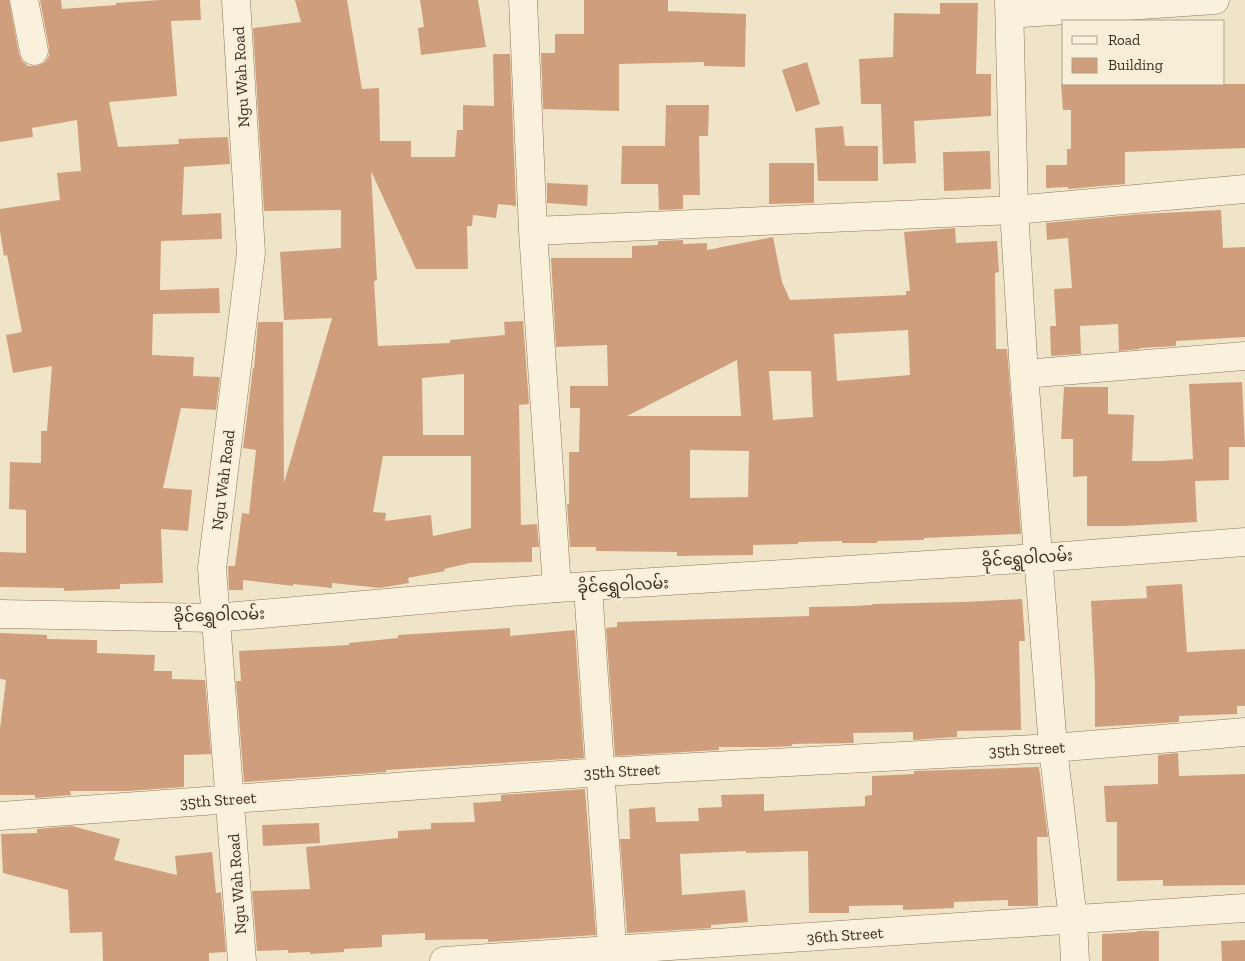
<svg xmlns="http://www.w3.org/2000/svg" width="1245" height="961" font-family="'Zilla Slab','Noto Sans Myanmar',serif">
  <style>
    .building { fill: #cf9f7d; fill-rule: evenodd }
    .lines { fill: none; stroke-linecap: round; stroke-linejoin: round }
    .minor-casing { stroke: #8d765c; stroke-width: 29 }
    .tertiary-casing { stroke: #8d765c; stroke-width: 29 }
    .minor { stroke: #faf1dc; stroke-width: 28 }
    .tertiary { stroke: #faf1dc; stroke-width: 28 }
    .labels { text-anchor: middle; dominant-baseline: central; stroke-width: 4.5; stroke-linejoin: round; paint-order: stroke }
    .street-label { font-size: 16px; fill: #3d2e20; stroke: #f7eed8 }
  </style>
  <rect width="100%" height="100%" fill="#f0e4c8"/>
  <path class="building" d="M 0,0 L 9,0 L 19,54 L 22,61 L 28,66 L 37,66 L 45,62 L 49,56 L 49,48 L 40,0 L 61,0 L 62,9 L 116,5 L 116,3 L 160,0 L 200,0 L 201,20 L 171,21 L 177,96 L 109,102 L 118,147 L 179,144 L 178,139 L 228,137 L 230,164 L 184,167 L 182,215 L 221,213 L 222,239 L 161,241 L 160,290 L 219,288 L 220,313 L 153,314 L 152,355 L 194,357 L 193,376 L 220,377 L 216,410 L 181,408 L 163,488 L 192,490 L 188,531 L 161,529 L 163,583 L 120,584 L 120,589 L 64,591 L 64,588 L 0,587 L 0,552 L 26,553 L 26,510 L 9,509 L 10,462 L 41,463 L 41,431 L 47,431 L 52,366 L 13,373 L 6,335 L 22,332 L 7,255 L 4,256 L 0,231 L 0,209 L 60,200 L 57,173 L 81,171 L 77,120 L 32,128 L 33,137 L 0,142 Z
    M 295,0 L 347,0 L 362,89 L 379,88 L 380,141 L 411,141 L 411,157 L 455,157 L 457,130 L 463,130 L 463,105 L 494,106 L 493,54 L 510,54 L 516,206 L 498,204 L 496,218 L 473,215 L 472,226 L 467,226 L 468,269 L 416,269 L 371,171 L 377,280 L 374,281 L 378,346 L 450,343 L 450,340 L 505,335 L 504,322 L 523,321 L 529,404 L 519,405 L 521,525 L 537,524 L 539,547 L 532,547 L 532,562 L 470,563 L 444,569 L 445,571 L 408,578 L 409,583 L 380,588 L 332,583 L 332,588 L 293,584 L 293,586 L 243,580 L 243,590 L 229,590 L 228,566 L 235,566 L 242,513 L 249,514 L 256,450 L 243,448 L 253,368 L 254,368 L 258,322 L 283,322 L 284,483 L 332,318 L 284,320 L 280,252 L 341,248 L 341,210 L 264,211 L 253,28 L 301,22 ZM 464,374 L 464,435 L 423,435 L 422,378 ZM 383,456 L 471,456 L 471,528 L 433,536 L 431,515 L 385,521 L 386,513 L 373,512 Z
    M 420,0 L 478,0 L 486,47 L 421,55 L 418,28 L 424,27 Z
    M 584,0 L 668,0 L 668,11 L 746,14 L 745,67 L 704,66 L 704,62 L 619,64 L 619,111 L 543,109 L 541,53 L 555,53 L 555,34 L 584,34 Z
    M 940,3 L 978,3 L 976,74 L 991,74 L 991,116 L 914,121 L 916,163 L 883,164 L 881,104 L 861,104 L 859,59 L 893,57 L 894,13 L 940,14 Z
    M 807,62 L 820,104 L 796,112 L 782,70 Z
    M 1061,84 L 1245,84 L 1245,148 L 1125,152 L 1125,184 L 1068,189 L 1068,187 L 1046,188 L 1046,165 L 1067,165 L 1067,149 L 1071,149 L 1071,110 L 1063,110 Z
    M 666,105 L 709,105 L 708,136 L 699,136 L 700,195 L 683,195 L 683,209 L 659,210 L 658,184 L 621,184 L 622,146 L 665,146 Z
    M 843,126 L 845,146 L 878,146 L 878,181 L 818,181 L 815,128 Z
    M 990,151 L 991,189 L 944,191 L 943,152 Z
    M 769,163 L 814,163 L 814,203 L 769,204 Z
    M 547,183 L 588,185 L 587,206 L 547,203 Z
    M 1221,210 L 1223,248 L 1245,247 L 1245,337 L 1176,341 L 1176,346 L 1140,348 L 1140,349 L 1119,351 L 1118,324 L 1080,326 L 1081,354 L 1051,356 L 1050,326 L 1056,326 L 1054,289 L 1072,288 L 1068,238 L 1047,240 L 1046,223 L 1141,214 Z
    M 955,228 L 956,243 L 997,241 L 999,272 L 995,273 L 996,349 L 1007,349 L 1021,534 L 924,538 L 924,540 L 877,541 L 877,543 L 842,543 L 842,541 L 798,542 L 798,544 L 753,545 L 753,555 L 677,556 L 677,552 L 596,551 L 596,547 L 570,547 L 567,504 L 569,504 L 569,452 L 579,452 L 580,408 L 570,408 L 570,386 L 608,386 L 607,345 L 556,347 L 551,258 L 632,258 L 632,246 L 658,245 L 658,241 L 683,240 L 683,244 L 707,243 L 707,250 L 773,237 L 782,282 L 790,300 L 906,295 L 906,291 L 910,291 L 904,232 ZM 908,330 L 910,375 L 837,381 L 834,334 ZM 737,360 L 741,416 L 627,416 ZM 769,371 L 811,371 L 813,417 L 773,420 ZM 690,450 L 749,451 L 748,497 L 690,498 Z
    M 1242,382 L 1245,447 L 1229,447 L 1229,480 L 1195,481 L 1197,522 L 1125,526 L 1087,526 L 1087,476 L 1073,477 L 1073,439 L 1061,439 L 1064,387 L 1108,387 L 1108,414 L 1134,415 L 1132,461 L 1161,461 L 1193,459 L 1189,384 Z
    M 1182,584 L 1187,652 L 1245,649 L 1245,706 L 1237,706 L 1237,714 L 1179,716 L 1179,722 L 1095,727 L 1095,683 L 1091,601 L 1147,598 L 1146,586 Z
    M 1022,599 L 1025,641 L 1019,641 L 1021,730 L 957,731 L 957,737 L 913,740 L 913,732 L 853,733 L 854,743 L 792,744 L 792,746 L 773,747 L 719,747 L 719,750 L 615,756 L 606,628 L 617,627 L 617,622 L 809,616 L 809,607 L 854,606 L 872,605 L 872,604 L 963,602 Z
    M 510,628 L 510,636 L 575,630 L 584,758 L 386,770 L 386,772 L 244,782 L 236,681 L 241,681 L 239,651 L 349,645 L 349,643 L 398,638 L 398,635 Z
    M 0,633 L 47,635 L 47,639 L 97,640 L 97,653 L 155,655 L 154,671 L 172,671 L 172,679 L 205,680 L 211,754 L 184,755 L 184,787 L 128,791 L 70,791 L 71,795 L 35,798 L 35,795 L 0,795 L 0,729 L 6,680 L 0,679 Z
    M 1178,753 L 1179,776 L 1245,774 L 1245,885 L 1163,886 L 1163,880 L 1117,881 L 1117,822 L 1106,822 L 1104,786 L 1158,784 L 1158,755 Z
    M 1039,767 L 1048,837 L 1037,837 L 1038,906 L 1008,906 L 1008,900 L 954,902 L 954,908 L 903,910 L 903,905 L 849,906 L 849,913 L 809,913 L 808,851 L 746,853 L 746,851 L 680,854 L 682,895 L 745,890 L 748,922 L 711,925 L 711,928 L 627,933 L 620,839 L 630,839 L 629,809 L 655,807 L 656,822 L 699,821 L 698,808 L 722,807 L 721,795 L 764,794 L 764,811 L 865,806 L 865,796 L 872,795 L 872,776 L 914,774 L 914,771 Z
    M 585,789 L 596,935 L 488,942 L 488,939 L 425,940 L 425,933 L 382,935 L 382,947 L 344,949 L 344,952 L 310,954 L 310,952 L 288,953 L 288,950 L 257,951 L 252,891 L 310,889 L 306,847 L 398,838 L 398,831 L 431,829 L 431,823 L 475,822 L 473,803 L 501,801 L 501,795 Z
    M 319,823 L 320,843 L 263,846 L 262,825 Z
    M 72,826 L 120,839 L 114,860 L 177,875 L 175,856 L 212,852 L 216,893 L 221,892 L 226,952 L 209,953 L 209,961 L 103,961 L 102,932 L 70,933 L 68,890 L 3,873 L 1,834 L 37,833 L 37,829 Z
    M 1137,931 L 1159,931 L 1159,961 L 1102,961 L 1102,934 L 1137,932 Z
    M 1245,940 L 1245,961 L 1222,961 L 1221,941 Z"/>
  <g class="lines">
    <g class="minor-casing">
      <path id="minor" d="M 24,0 L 34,51
        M 236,0 L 251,253 L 212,568 L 242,961
        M 523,0 L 533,231 L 557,588
        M 1009,0 L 1014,210 L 1024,374 L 1053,748 L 1073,920 L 1075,961
        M 1010,14 L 1215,0
        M 533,231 L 1014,210 L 1245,189
        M 1024,374 L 1245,356
        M 588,588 L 613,961
        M 0,816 L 601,772 L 1053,748 L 1245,732
        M 444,961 L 1245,908"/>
    </g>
    <g class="tertiary-casing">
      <path id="tertiary" d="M 0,614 L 215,618 L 557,588 L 1038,558 L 1245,542"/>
    </g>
    <use href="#minor" class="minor"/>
    <use href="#tertiary" class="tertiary"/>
  </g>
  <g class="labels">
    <g class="street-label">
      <text transform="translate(241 77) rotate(-93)">Ngu Wah Road</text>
      <text transform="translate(223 480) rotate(-83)">Ngu Wah Road</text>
      <text transform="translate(1027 558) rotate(-4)">ခိုင်ရွှေဝါလမ်း</text>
      <text transform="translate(623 585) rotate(-3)">ခိုင်ရွှေဝါလမ်း</text>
      <text transform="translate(219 615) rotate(-2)">ခိုင်ရွှေဝါလမ်း</text>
      <text transform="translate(1027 749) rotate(-3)">35th Street</text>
      <text transform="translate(622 771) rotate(-3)">35th Street</text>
      <text transform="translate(218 800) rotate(-4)">35th Street</text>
      <text transform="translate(237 884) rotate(-94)">Ngu Wah Road</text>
      <text transform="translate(845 935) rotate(-4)">36th Street</text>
    </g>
  </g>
  <rect x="1062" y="20" width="162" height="65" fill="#f7eed8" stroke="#ada18e"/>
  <rect x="1072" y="36" width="25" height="8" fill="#faf1dc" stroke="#ada18e"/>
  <text x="1108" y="45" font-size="15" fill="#3d2e20">Road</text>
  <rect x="1072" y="58" width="25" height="15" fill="#cf9f7d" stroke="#ada18e"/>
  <text x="1108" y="70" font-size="15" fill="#3d2e20">Building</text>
</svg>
